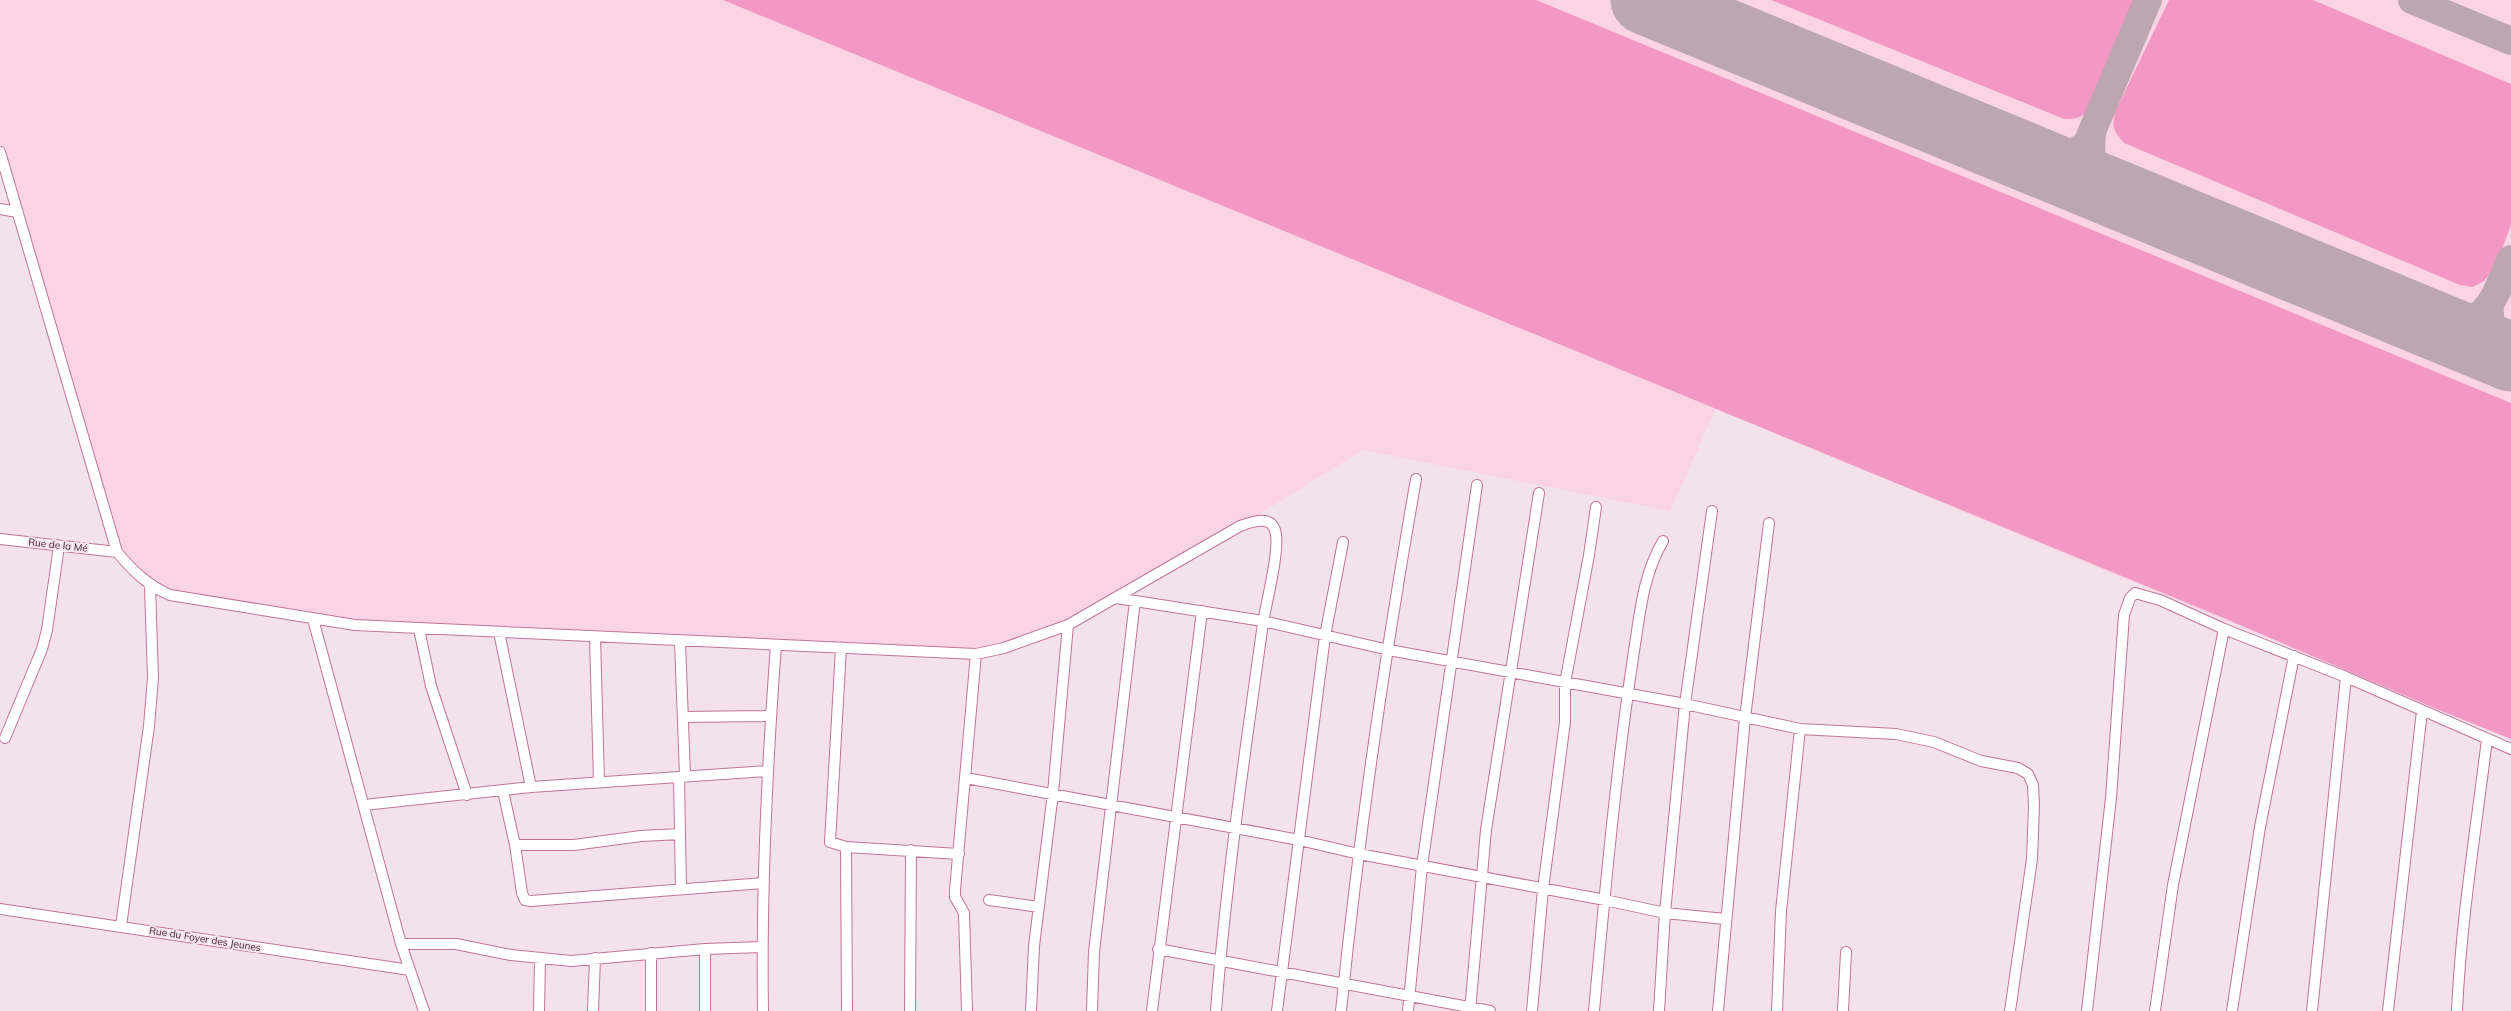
<svg xmlns="http://www.w3.org/2000/svg" width="2511" height="1011" font-family="Mulish,sans-serif">
  <style>
    .built { fill: #fad4e5 }
    .green { fill: #f398c4 }
    .lines { fill: none; stroke-linecap: round; stroke-linejoin: round }
    .taxiway { stroke: #bca6b0; stroke-width: 28 }
    .runway { stroke: #bca6b0; stroke-width: 69 }
    .minor-casing { stroke: #c07499; stroke-width: 12 }
    .minor { stroke: #fff; stroke-width: 10 }
    .labels { text-anchor: middle; dominant-baseline: central; stroke-width: 4; stroke-linejoin: round; paint-order: stroke }
    .street-label { font-size: 10px; fill: #422332; stroke: #f4e2ea }
  </style>
  <rect width="100%" height="100%" fill="#f4e2ea"/>
  <path class="built" d="M 0,0 L 2511,0 L 2511,739 L 1716,409 L 1670,511 L 1363,450 L 1240,526 L 1068,625 L 987,653 L 419,629 L 170,595 L 117,552 L 0,152 Z"/>
  <path class="green" d="M 723,0 L 1536,0 L 2511,403 L 2511,739 L 2439,710 L 2219,616 Z
    M 1771,0 L 2134,0 L 2096,102 C 2087,115 2080,120 2064,119 Z
    M 2169,0 L 2313,0 L 2511,84 L 2511,225 L 2495,268 L 2484,281 L 2473,287 L 2460,285 L 2124,143 C 2113,130 2111,127 2116,110 Z"/>
  <g class="lines">
    <path class="taxiway" d="M 2412,0 L 2511,41
      M 2092,134 C 2089,167 2093,171 2115,194
      M 2038,162 C 2057,159 2072,157 2087,143 L 2148,0
      M 2490,304 C 2488,326 2496,339 2508,356
      M 2438,327 C 2491,322 2491,303 2511,259"/>
    <path class="runway" d="M 1645,0 L 2511,357"/>
    <g class="minor-casing">
      <path id="minor" d="M 0,152 L 117,552 C 133,571 147,585 170,595 L 355,625 L 976,654 L 1004,648 L 1068,625 L 1240,526 C 1251,522 1270,515 1275,530 C 1281,547 1266,603 1263,623 C 1245,752 1226,882 1216,1011
        M 0,209 L 17,212
        M 0,539 L 117,552
        M 1116,598 L 1263,621 L 1389,650 L 1685,704 L 1800,729 L 1896,734 L 1934,742 L 1981,761 L 2018,768 L 2028,774 L 2033,785 L 2034,806 L 2032,859 L 2010,1011
        M 313,619 L 401,944 L 424,1011
        M 419,629 L 431,686 L 467,795
        M 499,632 L 531,787
        M 595,637 L 599,782
        M 680,641 L 685,776
        M 841,648 L 830,842 L 846,847 L 959,854
        M 683,717 L 770,716
        M 5,738 L 42,649 L 47,630 L 59,546
        M 679,777 L 681,889
        M 966,778 L 1299,840 L 1359,854 L 1605,900 L 1665,913 L 1725,919
        M 503,791 L 515,845 L 522,893 L 525,900 L 531,901 L 764,883
        M 364,805 L 531,787 L 768,771
        M 515,845 L 574,845 L 641,836 L 680,834
        M 846,847 L 847,1011
        M 989,900 L 1039,907
        M 0,909 L 410,970
        M 121,926 L 149,726 L 153,678 L 150,586
        M 401,944 L 456,944 L 511,955 L 571,961 L 705,949 L 762,947
        M 1158,949 L 1490,1011
        M 651,953 L 651,1011
        M 539,1011 L 540,959
        M 593,1011 L 595,958
        M 705,1011 L 705,949
        M 763,1011 C 761,889 767,767 776,645
        M 910,1011 L 911,850
        M 967,1011 L 964,913 L 955,897 L 955,890 L 976,654
        M 1031,1011 L 1034,946 L 1053,793 L 1068,625
        M 1092,1011 L 1094,952 L 1135,601
        M 1152,1011 L 1202,611
        M 1277,1011 L 1325,636 L 1343,542
        M 1341,1011 C 1359,833 1385,655 1416,479
        M 1408,1011 L 1422,866 L 1477,485
        M 1470,1011 L 1486,830 L 1539,493
        M 1532,1011 L 1543,889 L 1565,722 L 1565,683 L 1589,555 L 1596,507
        M 1594,1011 C 1605,891 1616,770 1634,651 C 1640,613 1643,575 1663,541
        M 1659,1011 L 1665,913 L 1685,704 L 1712,511
        M 1718,1011 L 1745,718 L 1769,523
        M 1777,1011 L 1781,911 L 1800,729
        M 1843,1011 L 1846,952
        M 2087,1011 L 2111,798 L 2124,615 L 2130,598 L 2135,593 L 2160,600 L 2224,629 L 2346,677
        M 2155,1011 L 2173,885 L 2224,629
        M 2232,1011 L 2260,827 L 2294,656
        M 2312,1011 L 2346,677 L 2511,749
        M 2388,1011 L 2422,711
        M 2457,1011 C 2461,920 2476,830 2487,739"/>
    </g>
    <use href="#minor" class="minor"/>
  </g>
  <g class="labels">
    <g class="street-label">
      <text transform="translate(58 545) rotate(6)">Rue de la Mé</text>
      <text transform="translate(205 939) rotate(9)">Rue du Foyer des Jeunes</text>
    </g>
  </g>
</svg>
